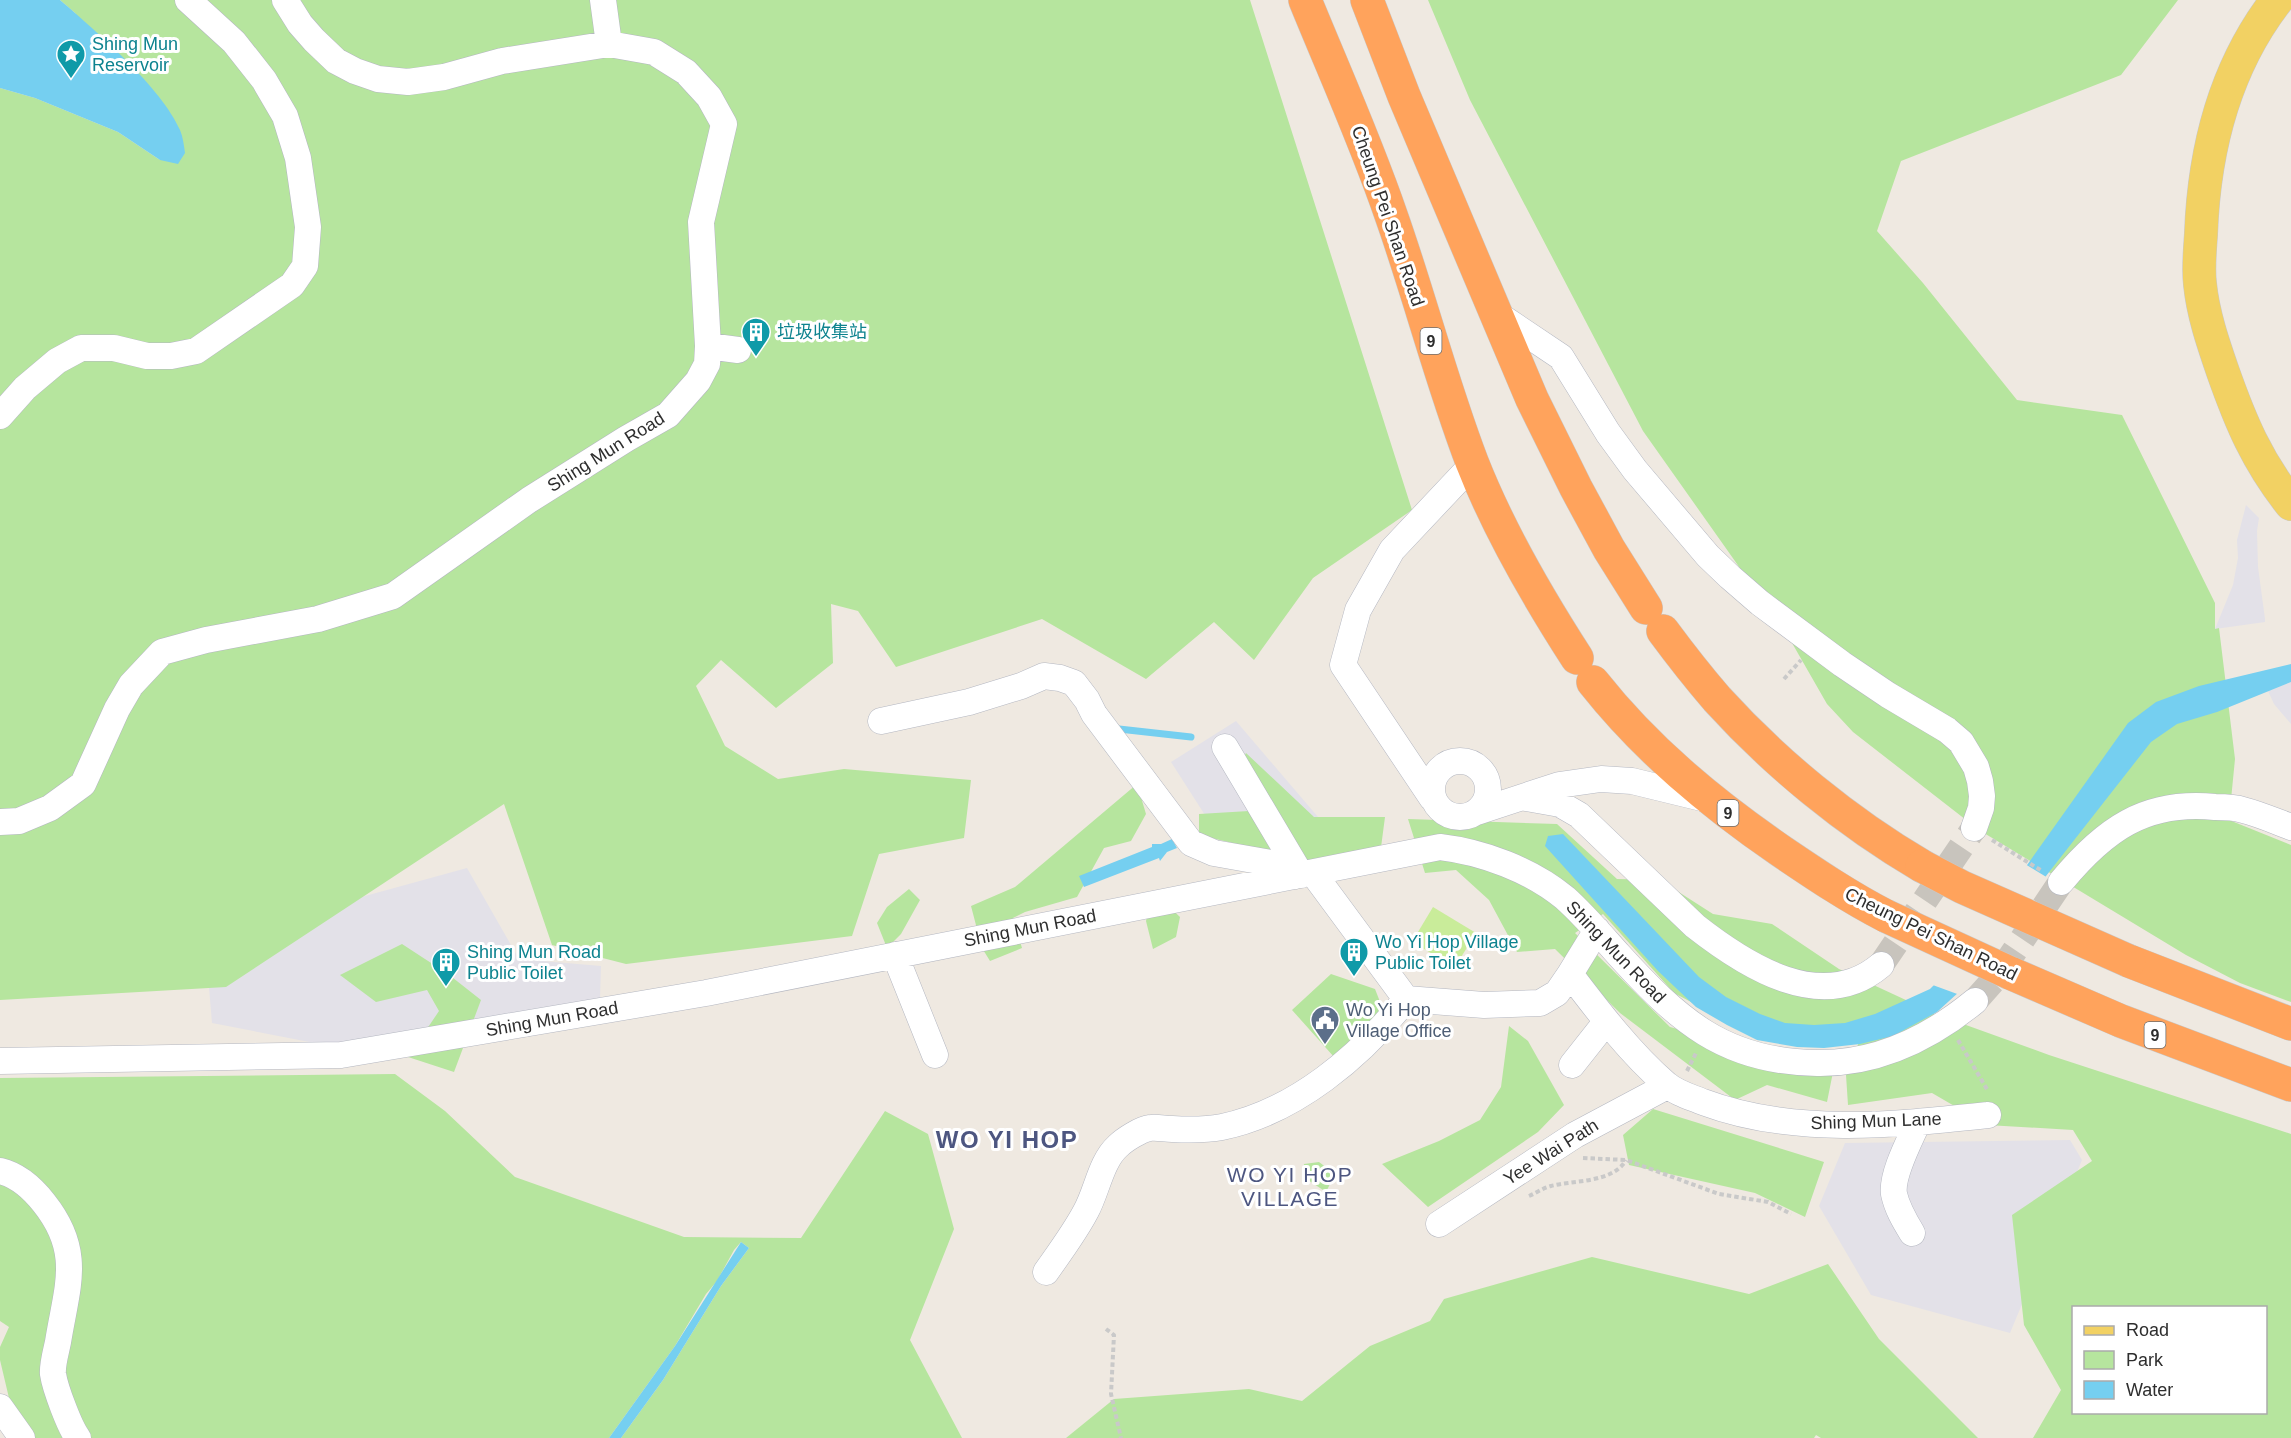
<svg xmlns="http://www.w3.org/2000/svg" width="2291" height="1438" font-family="Helvetica,'Noto Sans TC',sans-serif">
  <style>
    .industrial { fill: #e3e1e8 }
    .green { fill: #b6e59e; fill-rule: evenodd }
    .pitch { fill: #c9ec9a }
    .water { fill: #75cff0 }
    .pier { fill: #efe9e1 }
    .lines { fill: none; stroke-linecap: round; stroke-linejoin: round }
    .stream { stroke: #75cff0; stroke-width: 7 }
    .minor-tunnel { stroke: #c8c4bd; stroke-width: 26; stroke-dasharray: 26 13; stroke-linecap: butt }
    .minor-casing { stroke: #b4b7c1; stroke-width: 27 }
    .major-casing { stroke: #c9c9c9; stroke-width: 34 }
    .highway-casing { stroke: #c9c9c9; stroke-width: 34 }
    .path { stroke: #c9c9c9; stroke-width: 4; stroke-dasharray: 4.5 3; stroke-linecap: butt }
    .minor { stroke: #fff; stroke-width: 26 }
    .major { stroke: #f2d163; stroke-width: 33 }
    .highway { stroke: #ffa35c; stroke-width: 33 }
    .highway-bridge-casing { stroke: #c9c9c9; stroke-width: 34; stroke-linecap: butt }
    .highway-bridge { stroke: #ffa35c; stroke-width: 33 }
    .labels { text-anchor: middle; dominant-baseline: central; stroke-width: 6; stroke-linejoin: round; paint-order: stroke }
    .shield { fill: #fff; stroke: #6d6d6d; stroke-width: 1.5 }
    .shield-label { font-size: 16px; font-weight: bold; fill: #2e2e2e }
    .culture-label { font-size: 18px; fill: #0d838f; stroke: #fff; text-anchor: start }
    .street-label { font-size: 18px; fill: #2e2e2e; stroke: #fff }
    .service-label { font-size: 18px; fill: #4e5e75; stroke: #fff; text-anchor: start }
    .quarter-label { font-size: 21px; letter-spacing: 1.5px; fill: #4d5680; stroke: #fff }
    .district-label { font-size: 24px; font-weight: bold; letter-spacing: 1.5px; fill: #4d5680; stroke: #fff }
  </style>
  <rect width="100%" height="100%" fill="#efe9e1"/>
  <path class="industrial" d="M 2246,505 L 2259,518 L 2257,531 L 2258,567 L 2265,619 L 2265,622 L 2215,629 L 2233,585 L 2238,558 L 2237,540 Z
    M 2291,682 L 2291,724 L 2274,704 L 2268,691 Z
    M 1236,721 L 1324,824 L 1219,837 L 1171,762 Z
    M 467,868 L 519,959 L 601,966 L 600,999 L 335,1047 L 212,1023 L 205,940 Z
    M 2070,1140 L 2082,1160 L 2010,1333 L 1871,1295 L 1819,1206 L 1845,1143 Z"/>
  <path class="green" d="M 60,0 L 1250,0 L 1412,510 L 1313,578 L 1254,660 L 1214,622 L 1146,679 L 1042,619 L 896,667 L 858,611 L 831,604 L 833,663 L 776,708 L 721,660 L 696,686 L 725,746 L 778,779 L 844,769 L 971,780 L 964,838 L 879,854 L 852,936 L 626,964 L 552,945 L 504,804 L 226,987 L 0,1000 L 0,88 L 35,98 L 118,132 L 160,160 L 75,13 Z
    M 1428,0 L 2178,0 L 2121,75 L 1901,161 L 1877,231 L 1923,283 L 2017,400 L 2122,415 L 2215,603 L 2215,629 L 2219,628 L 2235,759 L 2229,820 L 2291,845 L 2291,1002 L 2240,983 L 2186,955 L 1979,830 L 1853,732 L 1827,704 L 1788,636 L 1643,431 L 1470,100 Z
    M 1246,753 L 1314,817 L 1385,817 L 1380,855 L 1288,867 L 1283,855 L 1199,835 L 1199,814 L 1249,811 L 1235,774 Z
    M 1137,784 L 1146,814 L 1131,841 L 1104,848 L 1077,897 L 1025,912 L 1013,918 L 1022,948 L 990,961 L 982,948 L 971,906 L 1015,887 Z
    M 1408,819 L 1557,824 L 1617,879 L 1660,880 L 1713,914 L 1772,924 L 1839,969 L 1908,1001 L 1905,1003 L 2049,1055 L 2291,1134 L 2291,1438 L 2033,1438 L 2061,1390 L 2024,1325 L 2012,1215 L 2092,1161 L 2073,1130 L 1987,1125 L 1932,1093 L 1848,1105 L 1846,1075 L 1861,1037 L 1744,1030 L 1674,993 L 1603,914 L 1575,933 L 1670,1027 L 1833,1072 L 1827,1102 L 1767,1085 L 1735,1100 L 1620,1013 L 1555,949 L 1517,952 L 1489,900 L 1456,870 L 1425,873 ZM 2074,1308 L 2266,1308 L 2266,1412 L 2074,1412 Z
    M 909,889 L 920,900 L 901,934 L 887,948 L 877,923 L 887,907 Z
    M 1153,891 L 1180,917 L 1176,937 L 1153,949 L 1146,921 Z
    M 402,944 L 448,974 L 481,1000 L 454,1072 L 408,1057 L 439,1011 L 427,990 L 376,1002 L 340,975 Z
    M 1331,974 L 1375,989 L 1393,1035 L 1343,1067 L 1292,1010 Z
    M 1509,1026 L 1528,1041 L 1564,1105 L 1538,1132 L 1428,1207 L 1382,1164 L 1439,1141 L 1480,1120 L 1501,1087 Z
    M 395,1074 L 445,1111 L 515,1177 L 684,1237 L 801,1238 L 885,1111 L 928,1134 L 954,1229 L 910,1340 L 962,1438 L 621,1438 L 663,1380 L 721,1286 L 749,1248 L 741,1242 L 734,1250 L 717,1281 L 706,1294 L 675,1346 L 609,1438 L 29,1438 L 13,1415 L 0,1360 L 0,1347 L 9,1327 L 0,1321 L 0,1078 Z
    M 1653,1109 L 1824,1162 L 1805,1217 L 1755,1193 L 1629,1165 L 1623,1135 Z
    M 1319,1162 L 1335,1174 L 1326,1192 L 1302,1176 L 1304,1164 Z
    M 1592,1257 L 1749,1294 L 1828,1264 L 1879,1339 L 1978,1438 L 1821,1438 L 1816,1435 L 1814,1438 L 1066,1438 L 1114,1399 L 1249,1389 L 1302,1401 L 1370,1346 L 1430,1321 L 1444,1299 Z"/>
  <path class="pitch" d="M 1433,907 L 1476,933 L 1455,967 L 1412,942 Z"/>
  <path class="water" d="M 0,0 L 60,0 C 96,31 162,88 180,130 C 183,137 184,146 185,153 L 178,164 L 160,160 L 118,132 L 35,98 L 0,88 Z
    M 2291,664 L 2291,682 L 2217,712 L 2177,724 L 2151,742 L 2046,876 L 1982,971 L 1937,1012 L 1893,1036 L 1860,1044 L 1824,1048 L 1797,1047 L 1757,1040 L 1727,1025 L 1696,1007 L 1658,971 L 1545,846 L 1548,836 L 1563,834 L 1699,977 L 1726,997 L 1760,1014 L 1785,1023 L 1814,1025 L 1845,1023 L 1875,1014 L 1930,989 L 1961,958 L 2128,723 L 2156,702 L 2199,686 Z
    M 1172,839 L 1177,848 L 1167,852 L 1160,861 L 1159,858 L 1084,887 L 1079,876 L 1152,847 L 1152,844 L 1161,844 Z
    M 741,1242 L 749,1248 L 721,1286 L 663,1380 L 621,1438 L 609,1438 L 675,1346 Z"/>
  <path class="pier" d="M 2025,864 L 2048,878 L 1984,973 L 1960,995 L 1930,984 L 1958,956 Z"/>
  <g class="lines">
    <path class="stream" d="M 1119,729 L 1191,737"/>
    <path class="minor-tunnel" d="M 1881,965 L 1974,828
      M 1975,1001 L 1999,974 L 2061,882"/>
    <g class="minor-casing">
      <path id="minor" d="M 603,0 L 609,44
        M 1494,312 L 1561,357 L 1608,433 L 1635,470 L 1708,556 L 1730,577 L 1760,603 L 1842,664 L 1888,695 L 1947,730 L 1961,742 L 1976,767 L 1980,781 L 1982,796 L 1981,808 L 1974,828
        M 708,346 L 738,350
        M 0,416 L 25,388 L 57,361 L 81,348 L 114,348 L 147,356 L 171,356 L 196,351 L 292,285 L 305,266 L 308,227 L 298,158 L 285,116 L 264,80 L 234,42 L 188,0
        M 881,721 L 969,702 L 1021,686 L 1044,676 L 1060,678 L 1074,683 L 1087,700 L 1094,714 L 1191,843 L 1214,853 L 1276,864 L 1282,866 L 1295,876
        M 1225,747 L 1301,875
        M1432 789a28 28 0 1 1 56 0a28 28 0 1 1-56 0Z
        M 1432,798 L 1343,665 L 1358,610 L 1392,550 L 1473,464
        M 1526,798 L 1560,804 L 1579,815 L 1695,926 C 1746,966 1822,1015 1881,965
        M 1477,812 L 1559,785 L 1601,779 L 1632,781 L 1710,800
        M 0,822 L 19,821 L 50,808 L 83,784 L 117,709 L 131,685 L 162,652 L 206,640 L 318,619 L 393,596 L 529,500 L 626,439 L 668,415 L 698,381 L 707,364 L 708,346 L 701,222 L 724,124 L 709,97 L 686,72 L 654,52 L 609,44 L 502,61 L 444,77 L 408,82 L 378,79 L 355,71 L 336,61 L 314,40 L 300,24 L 285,0
        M 1313,873 L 1406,999 L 1484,1005 L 1540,1003 L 1557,993 L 1570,974 C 1598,1011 1631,1054 1666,1084 C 1676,1093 1691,1097 1703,1102 C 1794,1136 1894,1125 1988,1115
        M 2061,882 C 2104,830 2145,800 2215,807 C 2224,807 2234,807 2243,810 C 2259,814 2275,821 2291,827
        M 895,955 L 935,1055
        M 1570,974 L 1597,930
        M 0,1061 L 341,1055 L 706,993 L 1440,847 C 1483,852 1531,870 1565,898 C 1584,915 1601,935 1618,954 C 1678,1020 1724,1062 1817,1063 C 1877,1064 1930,1038 1975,1001
        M 1572,1065 L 1606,1022
        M 0,1171 C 17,1175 33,1189 44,1203 C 83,1252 67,1286 58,1342 C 56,1352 52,1365 53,1374 C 55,1388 70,1428 78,1438
        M 1439,1224 L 1575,1135 L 1667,1086
        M 1912,1233 C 1904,1220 1897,1208 1894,1194 C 1891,1175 1910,1140 1918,1122
        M 1046,1272 C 1060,1252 1075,1232 1086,1211 C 1097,1191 1101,1161 1118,1146 C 1124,1140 1141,1129 1150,1128 C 1157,1127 1165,1129 1172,1129 C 1189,1130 1206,1130 1222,1127 C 1295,1112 1361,1056 1406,999
        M 0,1407 L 22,1438"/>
    </g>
    <g class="major-casing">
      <path id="major" d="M 2277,0 C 2225,67 2204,151 2201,234 C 2200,250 2198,268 2200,284 C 2203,314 2213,343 2223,372 C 2241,423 2257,461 2291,504"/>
    </g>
    <g class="highway-casing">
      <path id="highway" d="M 1305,0 C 1334,71 1366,142 1391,215 C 1420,297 1441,381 1472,462 C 1499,531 1537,596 1577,658
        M 1367,0 L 1404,96 L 1532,399 L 1576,488 L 1609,549 L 1646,608
        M 1663,631 C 1680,654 1698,677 1717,699 C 1775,763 1847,822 1922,866
        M 1593,682 C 1646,749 1710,802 1781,851 C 1815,874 1849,897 1886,916
        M 2129,961 L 2291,1024
        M 2010,973 L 2121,1021 L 2291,1085"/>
    </g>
    <path class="path" d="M 1784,679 L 1801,660
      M 1992,840 L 2042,871
      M 1958,1040 L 1988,1091
      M 1687,1071 L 1696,1053
      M 1583,1158 L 1626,1160 L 1719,1194 L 1768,1202 L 1791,1214
      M 1529,1196 C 1536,1193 1543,1188 1551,1186 C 1574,1180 1613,1183 1626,1160
      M 1106,1329 L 1114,1335 L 1111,1394 L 1121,1438"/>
    <use href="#minor" class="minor"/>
    <use href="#major" class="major"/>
    <use href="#highway" class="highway"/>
    <g class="highway-bridge-casing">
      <path id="highway-bridge" d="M 1922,866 L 1962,887 L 2129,961
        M 1886,916 L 2010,973"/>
    </g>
    <use href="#highway-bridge" class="highway-bridge"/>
  </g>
  <defs>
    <g id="sight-pin" transform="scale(1.5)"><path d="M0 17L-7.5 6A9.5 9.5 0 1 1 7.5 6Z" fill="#0f9aa8" stroke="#fff"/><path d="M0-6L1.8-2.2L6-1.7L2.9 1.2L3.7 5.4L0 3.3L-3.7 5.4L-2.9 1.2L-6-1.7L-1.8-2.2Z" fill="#fff"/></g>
    <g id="building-pin" transform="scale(1.5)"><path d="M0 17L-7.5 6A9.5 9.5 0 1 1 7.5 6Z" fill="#0f9aa8" stroke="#fff"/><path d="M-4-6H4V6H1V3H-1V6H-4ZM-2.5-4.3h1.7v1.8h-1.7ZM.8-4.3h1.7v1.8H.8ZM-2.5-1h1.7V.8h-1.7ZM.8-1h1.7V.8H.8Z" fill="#fff"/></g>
    <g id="civic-pin" transform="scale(1.5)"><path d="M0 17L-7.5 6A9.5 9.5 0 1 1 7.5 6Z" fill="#5c6f8a" stroke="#fff"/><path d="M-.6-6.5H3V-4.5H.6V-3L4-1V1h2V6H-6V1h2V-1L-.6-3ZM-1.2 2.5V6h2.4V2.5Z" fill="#fff"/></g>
  </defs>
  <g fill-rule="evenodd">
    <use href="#sight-pin" x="71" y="54"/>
    <use href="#building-pin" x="756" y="332"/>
    <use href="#building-pin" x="1354" y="952"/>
    <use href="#building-pin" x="446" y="962"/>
    <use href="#civic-pin" x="1325" y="1020"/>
  </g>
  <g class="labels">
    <g class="shield">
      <rect x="1420.5" y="328" width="21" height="26" rx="4.5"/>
      <rect x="1717.5" y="800" width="21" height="26" rx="4.5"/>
      <rect x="2144.5" y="1022" width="21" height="26" rx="4.5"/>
    </g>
    <g class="shield-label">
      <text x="1431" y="341">9</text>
      <text x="1728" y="813">9</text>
      <text x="2155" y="1035">9</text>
    </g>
    <g class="culture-label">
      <text x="92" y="44">Shing Mun<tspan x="92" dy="21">Reservoir</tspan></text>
      <text x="777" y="332">垃圾收集站</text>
      <text x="1375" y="942">Wo Yi Hop Village<tspan x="1375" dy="21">Public Toilet</tspan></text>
      <text x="467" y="952">Shing Mun Road<tspan x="467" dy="21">Public Toilet</tspan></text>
    </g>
    <g class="street-label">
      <text transform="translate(1388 216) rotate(71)">Cheung Pei Shan Road</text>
      <text transform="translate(606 452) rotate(-32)">Shing Mun Road</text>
      <text transform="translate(1030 928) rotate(-11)">Shing Mun Road</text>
      <text transform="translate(1931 934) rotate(26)">Cheung Pei Shan Road</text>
      <text transform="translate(1616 952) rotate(46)">Shing Mun Road</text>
      <text transform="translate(552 1019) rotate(-10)">Shing Mun Road</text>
      <text transform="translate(1876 1121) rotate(-2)">Shing Mun Lane</text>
      <text transform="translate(1551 1152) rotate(-32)">Yee Wai Path</text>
    </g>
    <g class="service-label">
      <text x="1346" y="1010">Wo Yi Hop<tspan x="1346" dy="21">Village Office</tspan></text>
    </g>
    <g class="quarter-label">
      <text x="1290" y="1174">WO YI HOP<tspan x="1290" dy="24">VILLAGE</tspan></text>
    </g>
    <g class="district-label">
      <text x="1007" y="1139">WO YI HOP</text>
    </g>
  </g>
  <rect x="2072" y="1306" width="195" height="108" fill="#ffffff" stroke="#ababab" stroke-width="1.5"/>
  <rect x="2084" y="1326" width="30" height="9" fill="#f2d163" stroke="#ababab" stroke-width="1.5"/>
  <text x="2126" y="1336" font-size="18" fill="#2e2e2e">Road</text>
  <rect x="2084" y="1351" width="30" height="18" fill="#b6e59e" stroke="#ababab" stroke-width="1.5"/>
  <text x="2126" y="1366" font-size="18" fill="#2e2e2e">Park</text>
  <rect x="2084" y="1381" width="30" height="18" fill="#75cff0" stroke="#ababab" stroke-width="1.5"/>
  <text x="2126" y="1396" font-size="18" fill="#2e2e2e">Water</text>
</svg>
